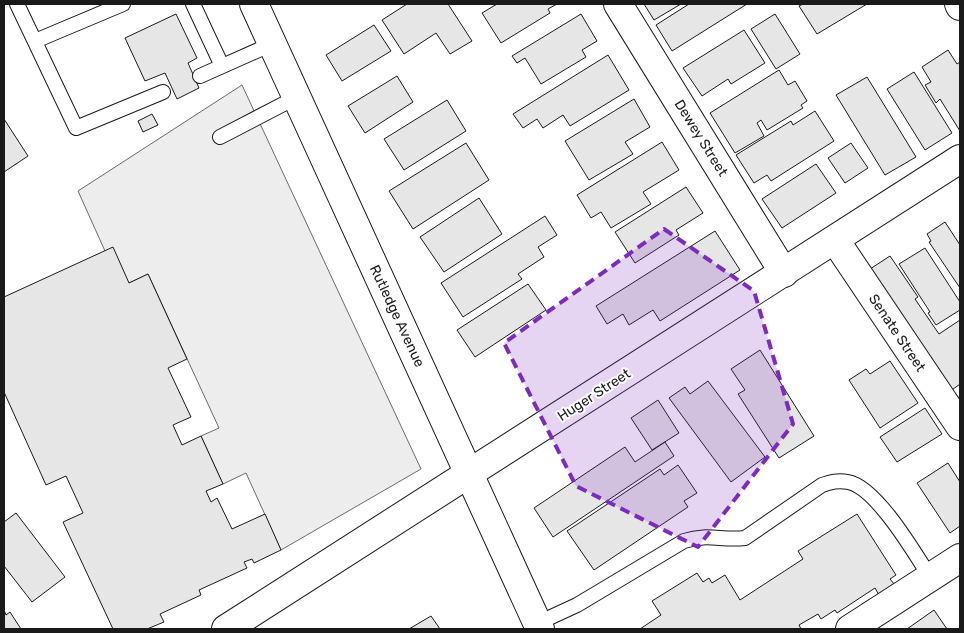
<svg xmlns="http://www.w3.org/2000/svg" width="964" height="633" font-family="Rubik,sans-serif">
  <style>
    .parking { fill: #ededed; stroke: #6a6a6a }
    .building { fill: #e6e6e6; stroke: #1a1a1a }
    .lines { fill: none; stroke-linecap: round; stroke-linejoin: round }
    .lane-casing { stroke: #1a1a1a; stroke-width: 16 }
    .street-casing { stroke: #1a1a1a; stroke-width: 30 }
    .secondary-casing { stroke: #1a1a1a; stroke-width: 30 }
    .lane { stroke: #fff; stroke-width: 14 }
    .street { stroke: #fff; stroke-width: 28 }
    .secondary { stroke: #fff; stroke-width: 28 }
    .marked { fill: #7b2cbf; fill-opacity: 0.2; stroke: #7b2cbf; stroke-width: 4; stroke-dasharray: 10 6; stroke-linejoin: round }
    .labels { text-anchor: middle; dominant-baseline: central; stroke-width: 4; stroke-linejoin: round; paint-order: stroke }
    .street-label { font-size: 14px; fill: #1a1a1a; stroke: #fff }
  </style>
  <rect width="100%" height="100%" fill="#fff"/>
  <path class="parking" d="M 242,85 L 421,469 L 281,550 L 246,473 L 223,484 L 201,436 L 219,428 L 148,274 L 129,283 L 105,251 L 78,191 Z"/>
  <path class="building" d="M 407,4 L 448,4 L 472,41 L 450,54 L 436,33 L 404,54 L 382,20 Z
    M 497,4 L 557,4 L 548,9 L 550,13 L 501,43 L 482,13 Z
    M 644,4 L 681,4 L 654,20 Z
    M 689,4 L 747,4 L 672,51 L 656,25 Z
    M 803,4 L 867,4 L 817,34 L 799,6 Z
    M 176,14 L 197,58 L 188,63 L 199,88 L 177,99 L 165,73 L 145,81 L 125,38 Z
    M 581,14 L 597,41 L 582,50 L 586,57 L 541,84 L 525,58 L 517,63 L 512,56 Z
    M 775,14 L 800,54 L 776,69 L 751,29 Z
    M 374,25 L 391,51 L 342,81 L 326,55 Z
    M 744,30 L 765,63 L 731,84 L 728,79 L 702,96 L 683,68 Z
    M 948,50 L 957,64 L 960,62 L 960,131 L 940,99 L 936,103 L 925,85 L 931,82 L 922,67 Z
    M 608,55 L 629,90 L 570,126 L 563,115 L 543,128 L 537,119 L 523,128 L 513,114 Z
    M 779,70 L 788,85 L 795,81 L 807,101 L 801,105 L 803,108 L 767,130 L 761,120 L 757,123 L 764,136 L 735,153 L 710,113 Z
    M 914,72 L 952,133 L 925,150 L 887,89 Z
    M 397,76 L 413,102 L 365,133 L 348,106 Z
    M 867,77 L 916,157 L 885,175 L 836,95 Z
    M 634,99 L 650,127 L 625,142 L 633,154 L 589,180 L 565,141 Z
    M 447,100 L 466,131 L 404,170 L 384,139 Z
    M 815,111 L 834,141 L 771,181 L 767,175 L 754,183 L 736,155 L 791,121 L 793,125 Z
    M 152,114 L 158,125 L 143,132 L 138,121 Z
    M 4,119 L 28,156 L 4,172 Z
    M 662,142 L 679,170 L 643,192 L 651,204 L 611,228 L 601,212 L 591,218 L 577,195 Z
    M 466,143 L 489,180 L 413,229 L 389,191 Z
    M 851,143 L 868,168 L 845,183 L 828,158 Z
    M 816,164 L 836,193 L 782,228 L 762,199 Z
    M 686,187 L 703,213 L 676,230 L 679,235 L 635,263 L 615,232 Z
    M 479,198 L 502,234 L 444,272 L 420,237 Z
    M 545,216 L 557,235 L 538,247 L 544,257 L 518,274 L 522,279 L 463,317 L 441,283 Z
    M 945,222 L 960,245 L 960,288 L 929,242 L 931,241 L 927,234 Z
    M 715,231 L 740,270 L 660,321 L 653,310 L 629,325 L 623,314 L 607,324 L 596,306 Z
    M 113,247 L 129,283 L 148,274 L 187,359 L 168,368 L 191,417 L 173,425 L 182,445 L 201,436 L 223,484 L 206,491 L 211,502 L 217,498 L 232,529 L 265,514 L 281,550 L 254,563 L 252,559 L 244,562 L 247,568 L 199,590 L 201,595 L 160,614 L 164,622 L 147,629 L 113,629 L 63,522 L 83,513 L 66,476 L 46,485 L 4,392 L 4,297 Z
    M 925,248 L 960,302 L 960,310 L 936,325 L 928,313 L 930,312 L 899,264 Z
    M 890,256 L 918,297 L 915,299 L 939,334 L 960,320 L 960,384 L 952,390 L 870,269 Z
    M 528,284 L 546,310 L 475,357 L 457,330 Z
    M 760,350 L 814,436 L 779,458 L 738,394 L 745,390 L 731,369 Z
    M 890,361 L 918,403 L 880,428 L 849,380 L 866,369 L 870,374 Z
    M 708,381 L 765,457 L 731,482 L 669,398 L 685,387 L 690,394 Z
    M 658,400 L 679,433 L 652,450 L 631,418 Z
    M 925,408 L 942,434 L 897,462 L 880,437 Z
    M 665,442 L 674,456 L 553,537 L 534,508 L 625,447 L 635,462 Z
    M 948,463 L 960,482 L 960,526 L 950,533 L 917,483 Z
    M 678,465 L 697,493 L 684,501 L 688,507 L 594,570 L 567,531 L 660,469 L 664,475 Z
    M 16,513 L 65,577 L 32,602 L 4,566 L 4,522 Z
    M 857,514 L 896,575 L 890,579 L 895,585 L 879,595 L 875,588 L 837,613 L 835,610 L 821,619 L 818,614 L 799,625 L 801,629 L 640,629 L 661,615 L 652,601 L 697,573 L 703,582 L 709,578 L 712,583 L 725,575 L 740,600 L 803,559 L 798,551 Z
    M 4,610 L 6,615 L 10,612 L 21,629 L 4,629 Z
    M 934,610 L 947,629 L 907,629 Z
    M 431,616 L 440,629 L 409,629 Z"/>
  <g class="lines">
    <g class="lane-casing">
      <path id="lane" d="M 17,4 L 76,128 L 163,92
        M 193,4 L 222,66
        M 35,41 L 123,4
        M 200,76 L 272,44
        M 220,137 L 297,97
        M 538,623 L 577,605 L 684,541 C 709,533 721,541 745,538 L 822,485 C 831,482 838,480 848,482 C 876,487 914,552 930,577"/>
    </g>
    <g class="street-casing">
      <path id="street" d="M 618,4 L 784,273
        M 959,4 L 960,6
        M 835,240 L 960,426
        M 850,629 L 960,558"/>
    </g>
    <g class="secondary-casing">
      <path id="secondary" d="M 254,4 L 540,629
        M 226,629 L 960,159"/>
    </g>
    <use href="#lane" class="lane"/>
    <use href="#street" class="street"/>
    <use href="#secondary" class="secondary"/>
  </g>
  <path class="marked" d="M 664,229 L 754,291 L 793,424 L 698,547 L 576,486 L 504,343 Z"/>
  <g class="labels">
    <g class="street-label">
      <text transform="translate(701 138) rotate(58)">Dewey Street</text>
      <text transform="translate(397 316) rotate(65)">Rutledge Avenue</text>
      <text transform="translate(897 333) rotate(56)">Senate Street</text>
      <text transform="translate(594 395) rotate(-33)">Huger Street</text>
    </g>
  </g>
  <rect width="964" height="633" fill="none" stroke="#1a1a1a" stroke-width="10"/>
</svg>
